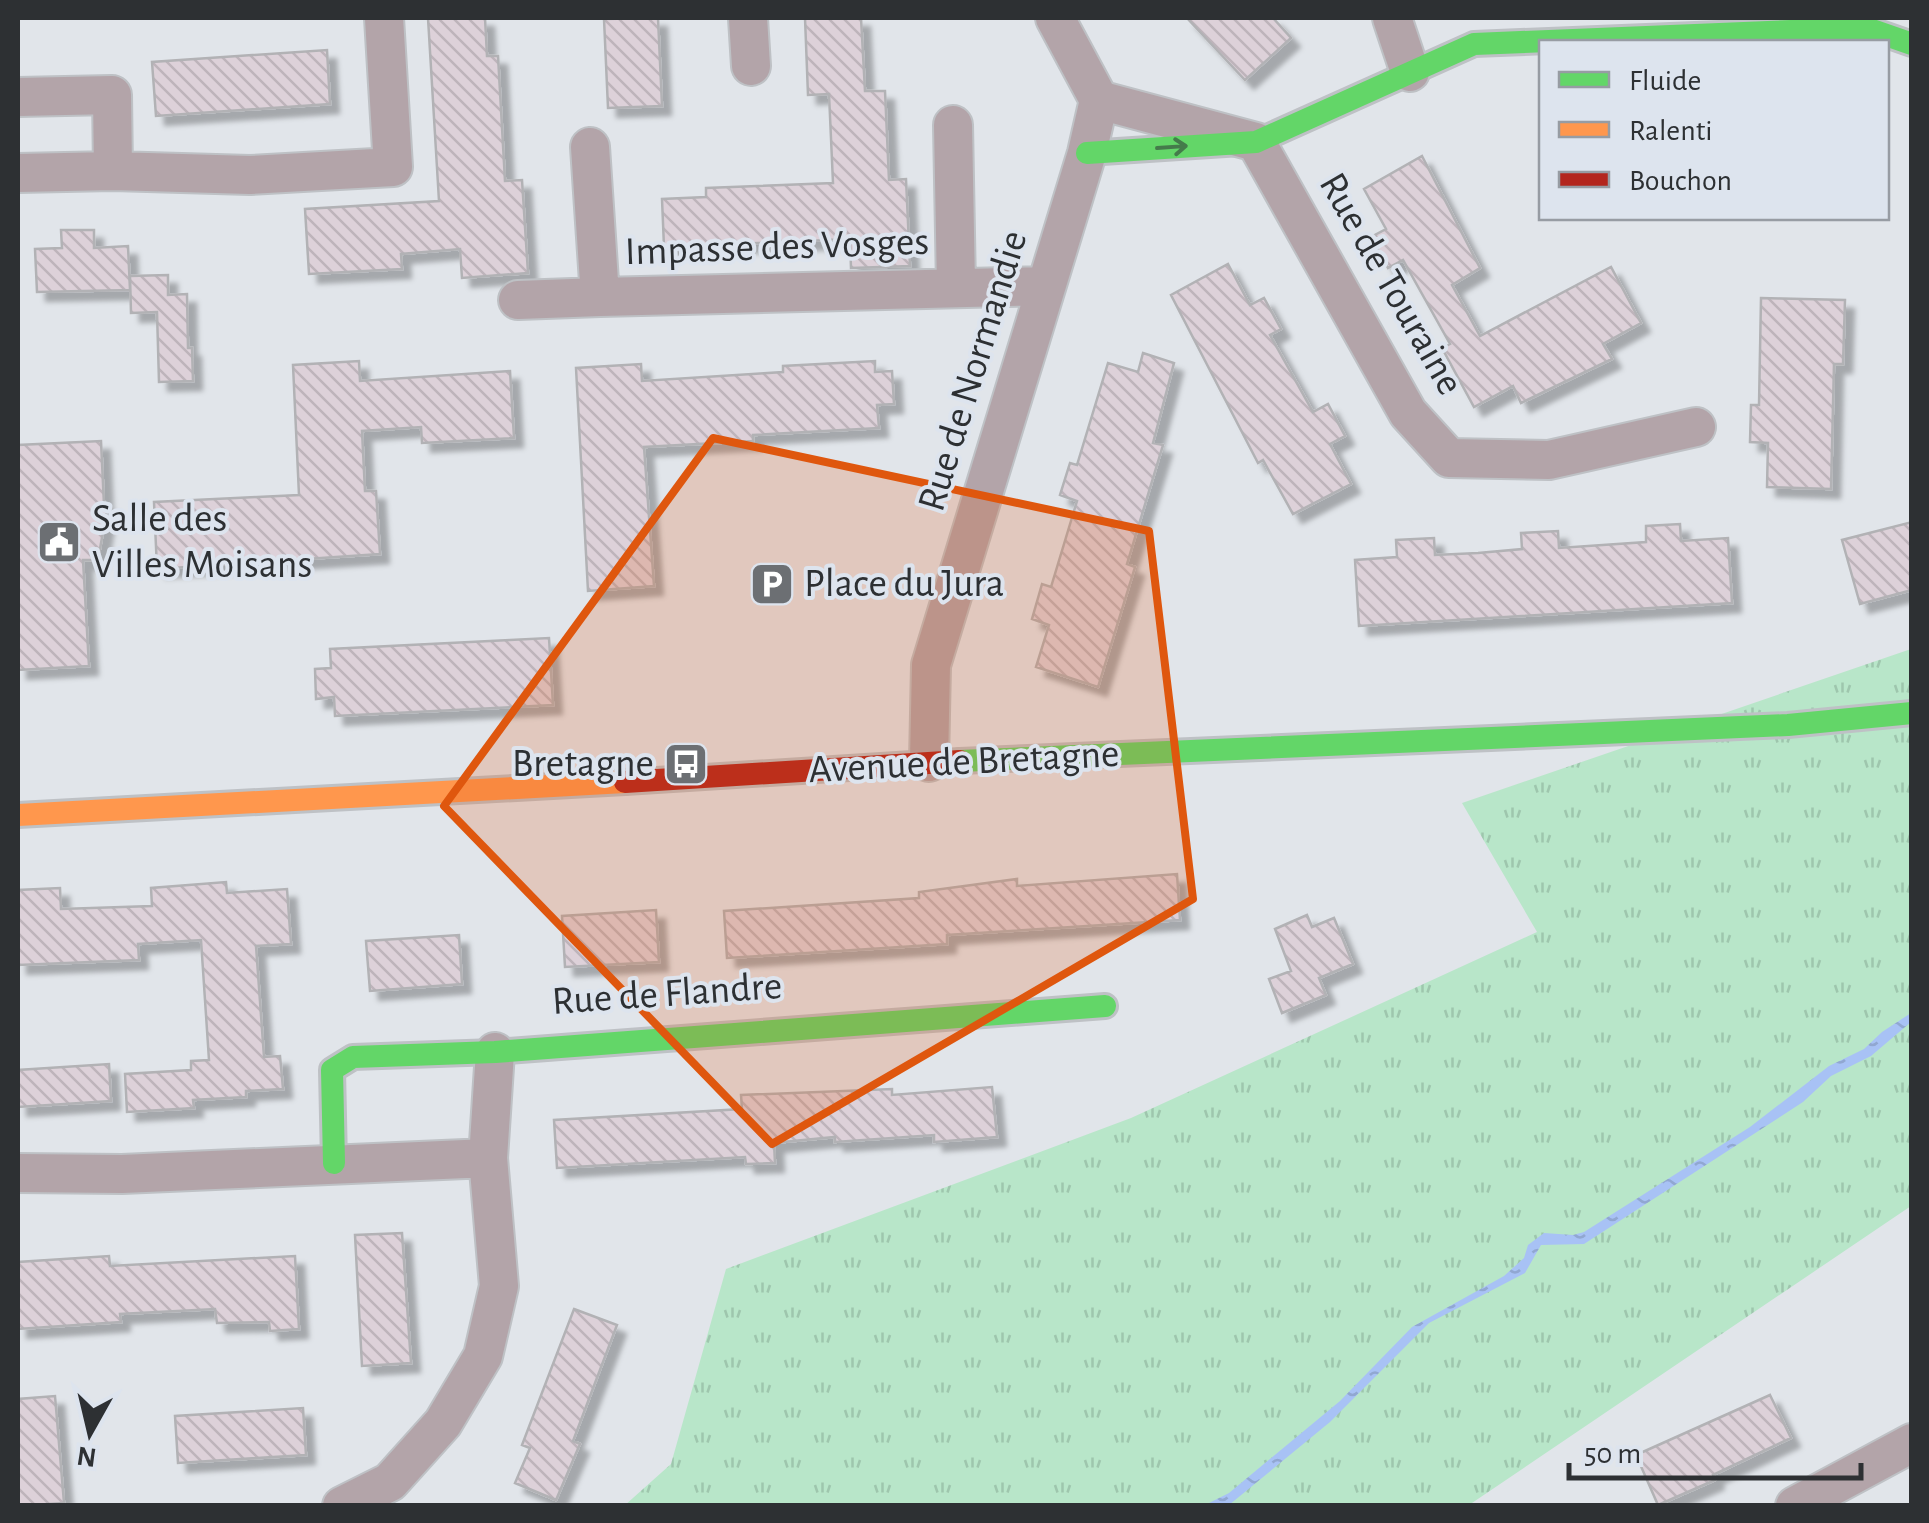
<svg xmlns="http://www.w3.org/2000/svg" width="1929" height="1523" font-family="'Alegreya Sans',sans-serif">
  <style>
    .park { fill: url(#park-tufts) }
    .water { fill: url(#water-ripples) }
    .building { fill: url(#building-back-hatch); stroke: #b2b2b5; stroke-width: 2.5; filter: url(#shadow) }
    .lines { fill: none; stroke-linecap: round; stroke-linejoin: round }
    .street-casing { stroke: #bec1c5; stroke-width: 42 }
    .fast-casing { stroke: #bec1c5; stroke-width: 28 }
    .slow-casing { stroke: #bec1c5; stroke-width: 28 }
    .jam-casing { stroke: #bec1c5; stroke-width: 28 }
    .street { stroke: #b3a4a9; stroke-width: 38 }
    .fast { stroke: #63d668; stroke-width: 22 }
    .slow { stroke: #ff974d; stroke-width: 22 }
    .jam { stroke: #b3261e; stroke-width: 22 }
    .oneway { stroke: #457b4b }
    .marked { fill: #df570e; fill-opacity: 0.2; stroke: #df570e; stroke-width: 8; stroke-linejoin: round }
    .labels { text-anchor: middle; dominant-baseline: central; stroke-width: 8; stroke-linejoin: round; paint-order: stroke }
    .street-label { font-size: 40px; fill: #2d3033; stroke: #dde4ee }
    .poi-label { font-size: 40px; fill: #2d3033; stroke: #dde4ee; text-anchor: start }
  </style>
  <defs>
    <pattern id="park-tufts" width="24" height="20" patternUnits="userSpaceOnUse" patternTransform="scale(2.5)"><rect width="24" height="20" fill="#b8e6c9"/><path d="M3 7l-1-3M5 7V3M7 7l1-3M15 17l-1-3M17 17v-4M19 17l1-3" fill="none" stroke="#9ec6ad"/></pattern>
    <pattern id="water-ripples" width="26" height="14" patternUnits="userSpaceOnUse" patternTransform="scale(2.5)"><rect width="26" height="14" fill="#a8c2f5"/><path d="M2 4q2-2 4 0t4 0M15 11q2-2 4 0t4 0" fill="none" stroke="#91a7d2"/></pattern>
    <pattern id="building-back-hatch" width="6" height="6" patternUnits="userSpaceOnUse" patternTransform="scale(2.5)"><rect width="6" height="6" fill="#ddd1d9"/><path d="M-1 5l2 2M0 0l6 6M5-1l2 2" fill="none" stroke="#beb4bb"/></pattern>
    <filter id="shadow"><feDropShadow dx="9" dy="9" stdDeviation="2.5" flood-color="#0004"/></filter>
  </defs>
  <rect width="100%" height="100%" fill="#e1e5ea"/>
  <path class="park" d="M 1911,649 L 1911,1206 L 1469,1505 L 624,1506 L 671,1464 L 726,1269 L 1131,1118 L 1537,932 L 1462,803 Z"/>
  <path class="water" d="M 1911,1013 L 1911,1022 L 1871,1056 L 1831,1076 L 1803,1102 L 1584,1244 L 1541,1245 L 1525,1273 L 1429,1323 L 1330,1422 L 1229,1505 L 1205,1505 L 1229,1493 L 1340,1401 L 1412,1327 L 1504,1276 L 1524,1258 L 1528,1245 L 1544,1233 L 1573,1235 L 1584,1232 L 1750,1127 L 1829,1066 L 1864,1049 L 1882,1032 Z"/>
  <path class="building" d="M 428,18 L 485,18 L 487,56 L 498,56 L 505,181 L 522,180 L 528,273 L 462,278 L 460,249 L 401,254 L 402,269 L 309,274 L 305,209 L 439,201 Z
    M 658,18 L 662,106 L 608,108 L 604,19 Z
    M 805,18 L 861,18 L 865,91 L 885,91 L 889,180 L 906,179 L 910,266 L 851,268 L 850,239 L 664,247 L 662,199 L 706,197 L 706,188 L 833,183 L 829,94 L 808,95 Z
    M 1187,18 L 1273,18 L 1291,38 L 1245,80 Z
    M 327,50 L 330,104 L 156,116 L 152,62 Z
    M 1422,156 L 1480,268 L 1452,285 L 1480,336 L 1611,267 L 1641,323 L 1603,344 L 1612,359 L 1521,403 L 1513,386 L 1474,407 L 1442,348 L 1450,344 L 1403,260 L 1388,268 L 1371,237 L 1386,229 L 1364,189 Z
    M 61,230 L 94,230 L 94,248 L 128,246 L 130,290 L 37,292 L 35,249 L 62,248 Z
    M 1228,264 L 1250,305 L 1264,298 L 1281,329 L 1270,335 L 1313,412 L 1328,404 L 1345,436 L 1330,444 L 1351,484 L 1293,514 L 1263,460 L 1258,463 L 1171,295 Z
    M 168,275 L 168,295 L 187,294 L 188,348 L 192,348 L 193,381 L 159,382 L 157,312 L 131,313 L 130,276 Z
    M 1761,298 L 1845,300 L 1843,364 L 1834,364 L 1831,489 L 1767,487 L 1768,443 L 1750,442 L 1751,405 L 1759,405 Z
    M 1143,353 L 1174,363 L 1153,443 L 1163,445 L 1127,564 L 1135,567 L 1098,687 L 1036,667 L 1049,625 L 1032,619 L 1042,584 L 1051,587 L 1077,501 L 1060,495 L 1070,463 L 1077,465 L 1108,363 L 1138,372 Z
    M 359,361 L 360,381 L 510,371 L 514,438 L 422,443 L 421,427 L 362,431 L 365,491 L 376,491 L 380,554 L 157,569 L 154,502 L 299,495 L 293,365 Z
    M 875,361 L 875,372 L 892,371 L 894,404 L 877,405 L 879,428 L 753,435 L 753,441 L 644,447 L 654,586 L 588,591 L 576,368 L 641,364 L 642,381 L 783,372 L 783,366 Z
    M 101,441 L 104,505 L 108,504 L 98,560 L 83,560 L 89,666 L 18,670 L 18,445 Z
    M 1912,522 L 1912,590 L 1860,604 L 1842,540 Z
    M 1680,524 L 1681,541 L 1728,538 L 1732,603 L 1359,626 L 1355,560 L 1397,557 L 1396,540 L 1434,538 L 1435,555 L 1478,553 L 1522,549 L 1521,533 L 1558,531 L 1559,548 L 1646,542 L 1646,526 Z
    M 549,638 L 553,705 L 335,716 L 334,697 L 316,699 L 315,669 L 331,668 L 330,649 Z
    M 1177,874 L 1180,920 L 947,935 L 947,944 L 727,958 L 724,911 L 919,898 L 919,892 L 1017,879 L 1017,886 Z
    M 226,882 L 227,893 L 287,889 L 291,944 L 256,946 L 264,1057 L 280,1056 L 283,1089 L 246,1091 L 246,1097 L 193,1100 L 194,1108 L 127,1112 L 125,1074 L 191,1070 L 191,1061 L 209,1060 L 201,940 L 138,944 L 139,960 L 18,965 L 18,890 L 60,888 L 61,909 L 152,906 L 151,888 Z
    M 656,910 L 659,962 L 565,967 L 562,916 Z
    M 1307,915 L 1312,927 L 1334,918 L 1353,964 L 1319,978 L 1326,995 L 1282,1013 L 1269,979 L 1291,971 L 1275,929 Z
    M 459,935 L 462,984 L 370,991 L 366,941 Z
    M 109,1064 L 111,1101 L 18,1107 L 18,1070 Z
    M 992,1087 L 997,1137 L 934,1142 L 934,1135 L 835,1142 L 835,1137 L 774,1143 L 775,1163 L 746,1164 L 745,1157 L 557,1168 L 554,1120 L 742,1109 L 741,1095 L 892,1089 L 892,1095 Z
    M 402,1233 L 411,1363 L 362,1366 L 355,1235 Z
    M 109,1256 L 110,1266 L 295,1256 L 299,1329 L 270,1331 L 269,1322 L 217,1323 L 215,1309 L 120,1314 L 121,1322 L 18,1329 L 18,1262 Z
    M 574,1309 L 617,1325 L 573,1441 L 580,1444 L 556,1500 L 515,1483 L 530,1448 L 522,1445 Z
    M 1770,1395 L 1791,1438 L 1713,1475 L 1715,1480 L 1658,1505 L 1636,1455 Z
    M 55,1396 L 64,1503 L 18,1506 L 18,1399 Z
    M 303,1408 L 306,1455 L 178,1463 L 175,1416 Z"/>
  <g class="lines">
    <g class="street-casing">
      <path id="street" d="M 748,18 L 751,66
        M 1392,18 L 1410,72
        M 18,97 L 112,95 L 113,171 L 18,173
        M 1099,100 L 1256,142 L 1408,413 L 1449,458 L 1549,460 L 1696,427
        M 953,125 L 956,287
        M 590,147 L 600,297 L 1046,286
        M 113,171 L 250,175 L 393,167 L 384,18
        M 518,300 L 600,297
        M 929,762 L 931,665 L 1087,153 L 1099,100 L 1055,18
        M 18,1173 L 122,1174 L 488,1158
        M 342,1506 L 390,1482 L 443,1423 L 483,1356 L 499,1286 L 488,1158 L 495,1052
        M 1795,1506 L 1912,1443"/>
    </g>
    <g class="fast-casing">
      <path id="fast" d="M 1087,153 L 1256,142 L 1474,44 L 1866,28 L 1912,44
        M 960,761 L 1788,725 L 1912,713
        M 334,1163 L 332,1070 L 353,1057 L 495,1052 L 1105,1006"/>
    </g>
    <g class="slow-casing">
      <path id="slow" d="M 18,815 L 625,782"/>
    </g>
    <g class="jam-casing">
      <path id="jam" d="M 625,782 L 960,761"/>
    </g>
    <use href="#street" class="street"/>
    <use href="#fast" class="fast"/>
    <use href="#slow" class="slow"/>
    <use href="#jam" class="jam"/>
  </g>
  <defs><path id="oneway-shaft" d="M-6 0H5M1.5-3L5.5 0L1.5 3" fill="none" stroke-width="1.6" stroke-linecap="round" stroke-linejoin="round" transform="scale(2.5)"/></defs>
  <use class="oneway" href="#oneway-shaft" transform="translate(1172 147) rotate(-4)"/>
  <path class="marked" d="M 713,438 L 1149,531 L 1193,899 L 772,1144 L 444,806 Z"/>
  <defs>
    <g id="civic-square" transform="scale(2.25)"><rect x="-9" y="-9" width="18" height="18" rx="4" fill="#6c6f73" stroke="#dde4ee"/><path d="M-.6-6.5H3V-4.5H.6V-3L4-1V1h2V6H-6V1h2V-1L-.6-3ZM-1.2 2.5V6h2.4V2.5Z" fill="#fff"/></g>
    <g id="parking-square" transform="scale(2.25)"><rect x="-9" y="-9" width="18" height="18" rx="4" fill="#6c6f73" stroke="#dde4ee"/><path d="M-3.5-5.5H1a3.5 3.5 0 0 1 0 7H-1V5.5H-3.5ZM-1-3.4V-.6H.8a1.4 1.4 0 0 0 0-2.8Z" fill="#fff"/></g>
    <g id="bus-square" transform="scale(2.25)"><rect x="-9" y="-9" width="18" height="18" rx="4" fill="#6c6f73" stroke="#dde4ee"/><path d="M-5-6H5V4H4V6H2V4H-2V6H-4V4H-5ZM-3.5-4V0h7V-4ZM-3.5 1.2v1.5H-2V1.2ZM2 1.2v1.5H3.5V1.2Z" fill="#fff"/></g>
  </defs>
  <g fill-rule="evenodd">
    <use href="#civic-square" x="59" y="542"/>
    <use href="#parking-square" x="772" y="584"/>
    <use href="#bus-square" x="686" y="764"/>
  </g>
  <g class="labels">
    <g class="street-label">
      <text transform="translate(777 247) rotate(-2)">Impasse des Vosges</text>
      <text transform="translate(1391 284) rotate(60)">Rue de Touraine</text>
      <text transform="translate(973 371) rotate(-73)">Rue de Normandie</text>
      <text transform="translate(964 762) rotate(-3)">Avenue de Bretagne</text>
      <text transform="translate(667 994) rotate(-4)">Rue de Flandre</text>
    </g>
    <g class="poi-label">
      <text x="92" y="519">Salle des<tspan x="92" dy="46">Villes Moisans</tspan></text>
      <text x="804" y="584">Place du Jura</text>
      <text x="654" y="764" text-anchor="end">Bretagne</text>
    </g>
  </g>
  <rect width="1929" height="1523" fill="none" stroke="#2d3033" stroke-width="40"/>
  <rect x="1539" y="40" width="350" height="180" fill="#dde4ee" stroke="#979ca3" stroke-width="2.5"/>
  <rect x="1559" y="72" width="50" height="15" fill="#63d668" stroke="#979ca3" stroke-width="2.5"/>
  <text x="1629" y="90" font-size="30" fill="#2d3033">Fluide</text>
  <rect x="1559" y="122" width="50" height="15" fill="#ff974d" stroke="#979ca3" stroke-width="2.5"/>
  <text x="1629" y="140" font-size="30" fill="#2d3033">Ralenti</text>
  <rect x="1559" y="172" width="50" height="15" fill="#b3261e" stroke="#979ca3" stroke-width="2.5"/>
  <text x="1629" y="190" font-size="30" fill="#2d3033">Bouchon</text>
  <g transform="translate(90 1433) rotate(188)" stroke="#dde4ee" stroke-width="8" paint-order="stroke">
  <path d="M0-8L18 38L0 25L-18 38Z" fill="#2d3033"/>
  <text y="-15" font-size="28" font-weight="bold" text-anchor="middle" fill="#2d3033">N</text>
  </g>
  <path d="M1569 1463v15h292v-15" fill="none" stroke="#2d3033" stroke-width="5"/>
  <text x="1584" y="1463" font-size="30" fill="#2d3033" stroke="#dde4ee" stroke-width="8" paint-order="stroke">50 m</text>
</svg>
